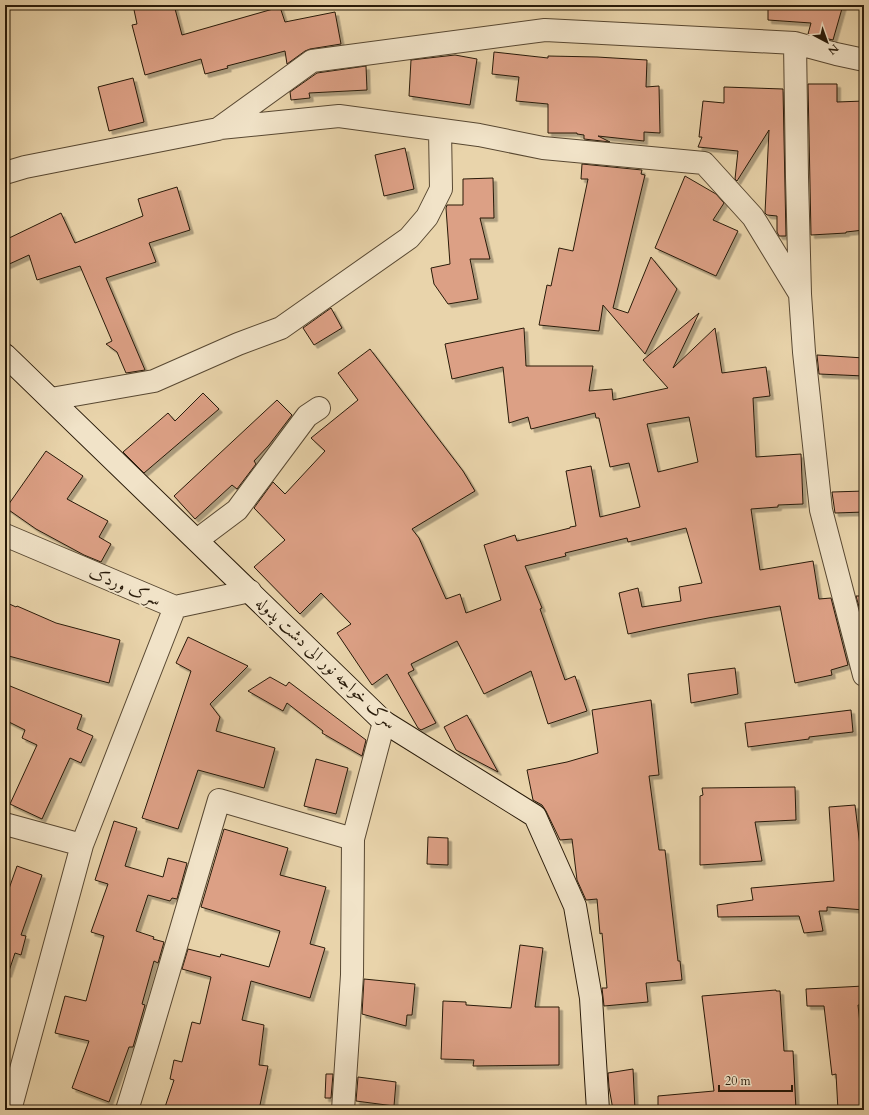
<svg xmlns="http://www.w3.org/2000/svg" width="869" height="1115" font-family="Cardo,Amiri,serif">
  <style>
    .building { fill: #dca085; stroke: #281a09; fill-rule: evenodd; filter: url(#shadow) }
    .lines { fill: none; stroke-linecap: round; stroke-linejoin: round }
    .street-casing { stroke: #584832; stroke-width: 24 }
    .secondary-casing { stroke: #281a09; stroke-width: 24 }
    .street { stroke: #f1e3c8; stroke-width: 22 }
    .secondary { stroke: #f1e3c8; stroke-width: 22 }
    .labels { text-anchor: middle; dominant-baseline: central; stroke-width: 3.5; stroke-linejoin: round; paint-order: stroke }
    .street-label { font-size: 17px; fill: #281a09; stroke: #f1e3c8 }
  </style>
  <defs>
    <filter id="shadow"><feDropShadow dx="3.5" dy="3.5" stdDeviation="0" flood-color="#0004"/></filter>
  </defs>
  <rect width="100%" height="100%" fill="#e9d4ab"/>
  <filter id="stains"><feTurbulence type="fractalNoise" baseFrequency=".005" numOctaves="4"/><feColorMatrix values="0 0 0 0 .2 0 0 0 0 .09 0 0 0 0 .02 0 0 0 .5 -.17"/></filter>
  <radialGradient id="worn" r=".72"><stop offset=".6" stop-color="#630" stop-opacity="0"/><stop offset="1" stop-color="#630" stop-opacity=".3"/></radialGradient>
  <path class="building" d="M 133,5 L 174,5 L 182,35 L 280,7 L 285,22 L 335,12 L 341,44 L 310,49 L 305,51 L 287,64 L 285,51 L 227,66 L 228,68 L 205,74 L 201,59 L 145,75 L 132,25 L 137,24 Z
    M 768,5 L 843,5 L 833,40 L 808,34 L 811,23 L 768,20 Z
    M 494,52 L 548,58 L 548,56 L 597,57 L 647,60 L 646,87 L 659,86 L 660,133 L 644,132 L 644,141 L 598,136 L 610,142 L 584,139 L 584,135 L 577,134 L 577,133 L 548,133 L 548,104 L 516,101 L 519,77 L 492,74 Z
    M 455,55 L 477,59 L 470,105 L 409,96 L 411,60 Z
    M 366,66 L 367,90 L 309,93 L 310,98 L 291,100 L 290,92 L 317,73 Z
    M 133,78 L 144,122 L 109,131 L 98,87 Z
    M 808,84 L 837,84 L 837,102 L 864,101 L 864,230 L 846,232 L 846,233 L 811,235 Z
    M 724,87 L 783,89 L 786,236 L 779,236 L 777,232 L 777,216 L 767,215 L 765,213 L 769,130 L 737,181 L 735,179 L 738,151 L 698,147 L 702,137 L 699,137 L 703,101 L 724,103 Z
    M 405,148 L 414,189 L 384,196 L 375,155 Z
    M 582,164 L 642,170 L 641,174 L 645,175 L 613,308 L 628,313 L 651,257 L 677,289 L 645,354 L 603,305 L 599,331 L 539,325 L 547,285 L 551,286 L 559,248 L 573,251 L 588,179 L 581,179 Z
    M 685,176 L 716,194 L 724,203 L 713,220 L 738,231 L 716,276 L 655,248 Z
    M 493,178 L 494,218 L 480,218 L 490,259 L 470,259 L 478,299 L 448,304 L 434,284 L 431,268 L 450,264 L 446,208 L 447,205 L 463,205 L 463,179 Z
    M 177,187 L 190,230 L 149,243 L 156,262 L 106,278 L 145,370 L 126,373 L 117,352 L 106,344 L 112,341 L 80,266 L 37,280 L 29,255 L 5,266 L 5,240 L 61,213 L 75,243 L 143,216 L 138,199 Z
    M 331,308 L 342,328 L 314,345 L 303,328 Z
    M 699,313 L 673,368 L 715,328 L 722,373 L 766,367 L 770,396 L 753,398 L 756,457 L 801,454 L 803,504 L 778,505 L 778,507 L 751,509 L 760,570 L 813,561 L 819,599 L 831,598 L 848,665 L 831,670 L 832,675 L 795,683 L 780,606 L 708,618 L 656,628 L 628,634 L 619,593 L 638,588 L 642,607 L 681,601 L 679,587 L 702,583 L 686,528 L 628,542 L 627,538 L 565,553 L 566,556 L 525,566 L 542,608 L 540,609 L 565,680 L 575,676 L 587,711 L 548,724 L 531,671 L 484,694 L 457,641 L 411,664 L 414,670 L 408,673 L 436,723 L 421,730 L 418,728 L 387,674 L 372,685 L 337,633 L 351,624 L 321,593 L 300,614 L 254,567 L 285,540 L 254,508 L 273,482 L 285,494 L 325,451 L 311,438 L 358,400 L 338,373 L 370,349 L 463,471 L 475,491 L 412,529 L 419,538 L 446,599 L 460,594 L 466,613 L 501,600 L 484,545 L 515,535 L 517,541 L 570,528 L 570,527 L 576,526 L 566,471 L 591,466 L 600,517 L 640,507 L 629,463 L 610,467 L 599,418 L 596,418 L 595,413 L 531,429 L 528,417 L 509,423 L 503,367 L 452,379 L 445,344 L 524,328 L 526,366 L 593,366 L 589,391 L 612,389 L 613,400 L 668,388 L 643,360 ZM 689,417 L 698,462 L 658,472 L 647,424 Z
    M 817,355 L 864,358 L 864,376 L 819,374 Z
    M 203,393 L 219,409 L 144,473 L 123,452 L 168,413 L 175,421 Z
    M 277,400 L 292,415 L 269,445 L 254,461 L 256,464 L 237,489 L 232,485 L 195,519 L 174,496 Z
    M 46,451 L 83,476 L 67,499 L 108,521 L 99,537 L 111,544 L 101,562 L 84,555 L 36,529 L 6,508 Z
    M 864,491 L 864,512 L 835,513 L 832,492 Z
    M 856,596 L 864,596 L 864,625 Z
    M 5,602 L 16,607 L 17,606 L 56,623 L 120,640 L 109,683 L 5,655 Z
    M 188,637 L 248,666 L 210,704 L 220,717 L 216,731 L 275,748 L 264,788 L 198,770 L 178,829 L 142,818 L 191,671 L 176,663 Z
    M 735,668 L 738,694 L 691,703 L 688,674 Z
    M 270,677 L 286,686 L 289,682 L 366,740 L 362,756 L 322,733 L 323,731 L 287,703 L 283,711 L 248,691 Z
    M 5,684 L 82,715 L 77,729 L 93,736 L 81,763 L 70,758 L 42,819 L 10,804 L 37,745 L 22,738 L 25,730 L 5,720 Z
    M 651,700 L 659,775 L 649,776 L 659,850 L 665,850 L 678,961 L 680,961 L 682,980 L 646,983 L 648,1002 L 604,1006 L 602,988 L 607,988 L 602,933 L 600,934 L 597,899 L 586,900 L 577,880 L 572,839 L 560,840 L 546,811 L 542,805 L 533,800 L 527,770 L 567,762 L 598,753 L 592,710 Z
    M 851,710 L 853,732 L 809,737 L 809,739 L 748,747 L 745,723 Z
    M 467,715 L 498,772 L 456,750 L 444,727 Z
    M 316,759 L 348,768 L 336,814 L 304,806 Z
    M 795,787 L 796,820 L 755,822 L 762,861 L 700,865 L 700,796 L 703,795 L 702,788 Z
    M 855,805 L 860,846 L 864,845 L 864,910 L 827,907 L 827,911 L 819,911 L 823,931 L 804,933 L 799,916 L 718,917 L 717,905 L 753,900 L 751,888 L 834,881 L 829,807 Z
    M 114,821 L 137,828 L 125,866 L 163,877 L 168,858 L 187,863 L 177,899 L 172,898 L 170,901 L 148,895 L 136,931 L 154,937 L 153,939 L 164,942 L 158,963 L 154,961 L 142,1004 L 145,1005 L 133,1047 L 129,1047 L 109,1102 L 72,1088 L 89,1041 L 55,1033 L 65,996 L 86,1001 L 104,936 L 91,932 L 108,884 L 95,880 Z
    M 224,829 L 288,848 L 280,875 L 326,887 L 310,944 L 325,948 L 310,998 L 251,981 L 242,1020 L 264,1025 L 259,1065 L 268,1066 L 259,1110 L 164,1110 L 174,1080 L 170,1079 L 174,1060 L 182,1062 L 192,1022 L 200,1024 L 211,977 L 182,969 L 188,949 L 220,957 L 221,954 L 269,967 L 280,931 L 201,907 Z
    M 428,837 L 448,838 L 448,865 L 427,864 Z
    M 17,866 L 42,875 L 21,935 L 26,936 L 21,955 L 15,953 L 8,974 L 5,973 L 5,900 Z
    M 520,945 L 543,948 L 535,1007 L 559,1007 L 559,1065 L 473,1066 L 474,1060 L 441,1059 L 443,1001 L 466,1002 L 466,1005 L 511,1008 Z
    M 364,979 L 415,984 L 412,1015 L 407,1015 L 406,1026 L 362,1014 Z
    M 864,986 L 864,1005 L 858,1005 L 864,1061 L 864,1110 L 838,1110 L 836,1074 L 832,1075 L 824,1006 L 807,1006 L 806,989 Z
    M 776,990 L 776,991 L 780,991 L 784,1051 L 793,1051 L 796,1110 L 658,1110 L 658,1096 L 714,1091 L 702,996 Z
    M 633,1069 L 635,1110 L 613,1110 L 609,1087 L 608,1073 Z
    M 326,1074 L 333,1074 L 331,1098 L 325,1098 Z
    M 358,1077 L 396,1082 L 394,1106 L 356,1101 Z"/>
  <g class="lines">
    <g class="street-casing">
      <path id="street" d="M 795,43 L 797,177 L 800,294 L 804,352 L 821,510 L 864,675
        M 220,128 L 339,116 L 479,135 L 543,148 L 704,163 L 753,217 L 800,294
        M 5,173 L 25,167 L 218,129 L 312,61 L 545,30 L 795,43 L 836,54 L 864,60
        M 51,399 L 154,381 L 238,344 L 281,328 L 409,238 L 427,217 L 441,189 L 440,130
        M 5,535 L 175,607 L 250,591
        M 197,540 L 237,510 L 307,416 L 319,408
        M 5,824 L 82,845
        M 10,1110 L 82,845 L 175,607
        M 127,1110 L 147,1045 L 219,800 L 353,839
        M 343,1110 L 352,975 L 353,839 L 384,722"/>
    </g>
    <g class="secondary-casing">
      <path id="secondary" d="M 5,355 L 384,722 L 535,816 L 575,906 L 591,998 L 598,1110"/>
    </g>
    <use href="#street" class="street"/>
    <use href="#secondary" class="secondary"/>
  </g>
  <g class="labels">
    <g class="street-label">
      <text transform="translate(125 586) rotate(23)">سرک وردک</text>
      <text transform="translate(326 663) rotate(43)">سرک خواجه نور الی دشت پدوله</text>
    </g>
  </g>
  <rect width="869" height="1115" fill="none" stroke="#e9d4ab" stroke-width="20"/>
  <rect x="6" y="6" width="857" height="1103" fill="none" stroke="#281a09" stroke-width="2"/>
  <rect x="10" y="10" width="849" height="1095" fill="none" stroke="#281a09"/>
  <g transform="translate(827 42) rotate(139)" stroke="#f1e3c8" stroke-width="3" paint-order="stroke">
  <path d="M0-3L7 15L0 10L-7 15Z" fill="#281a09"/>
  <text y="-6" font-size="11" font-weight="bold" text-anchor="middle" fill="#281a09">N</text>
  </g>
  <path d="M719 1085v6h73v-6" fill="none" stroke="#281a09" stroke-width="2"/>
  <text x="725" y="1085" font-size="12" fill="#281a09" stroke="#f1e3c8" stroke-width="3" paint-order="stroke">20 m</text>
  <rect width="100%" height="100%" filter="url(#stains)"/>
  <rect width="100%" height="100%" fill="url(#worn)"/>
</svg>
